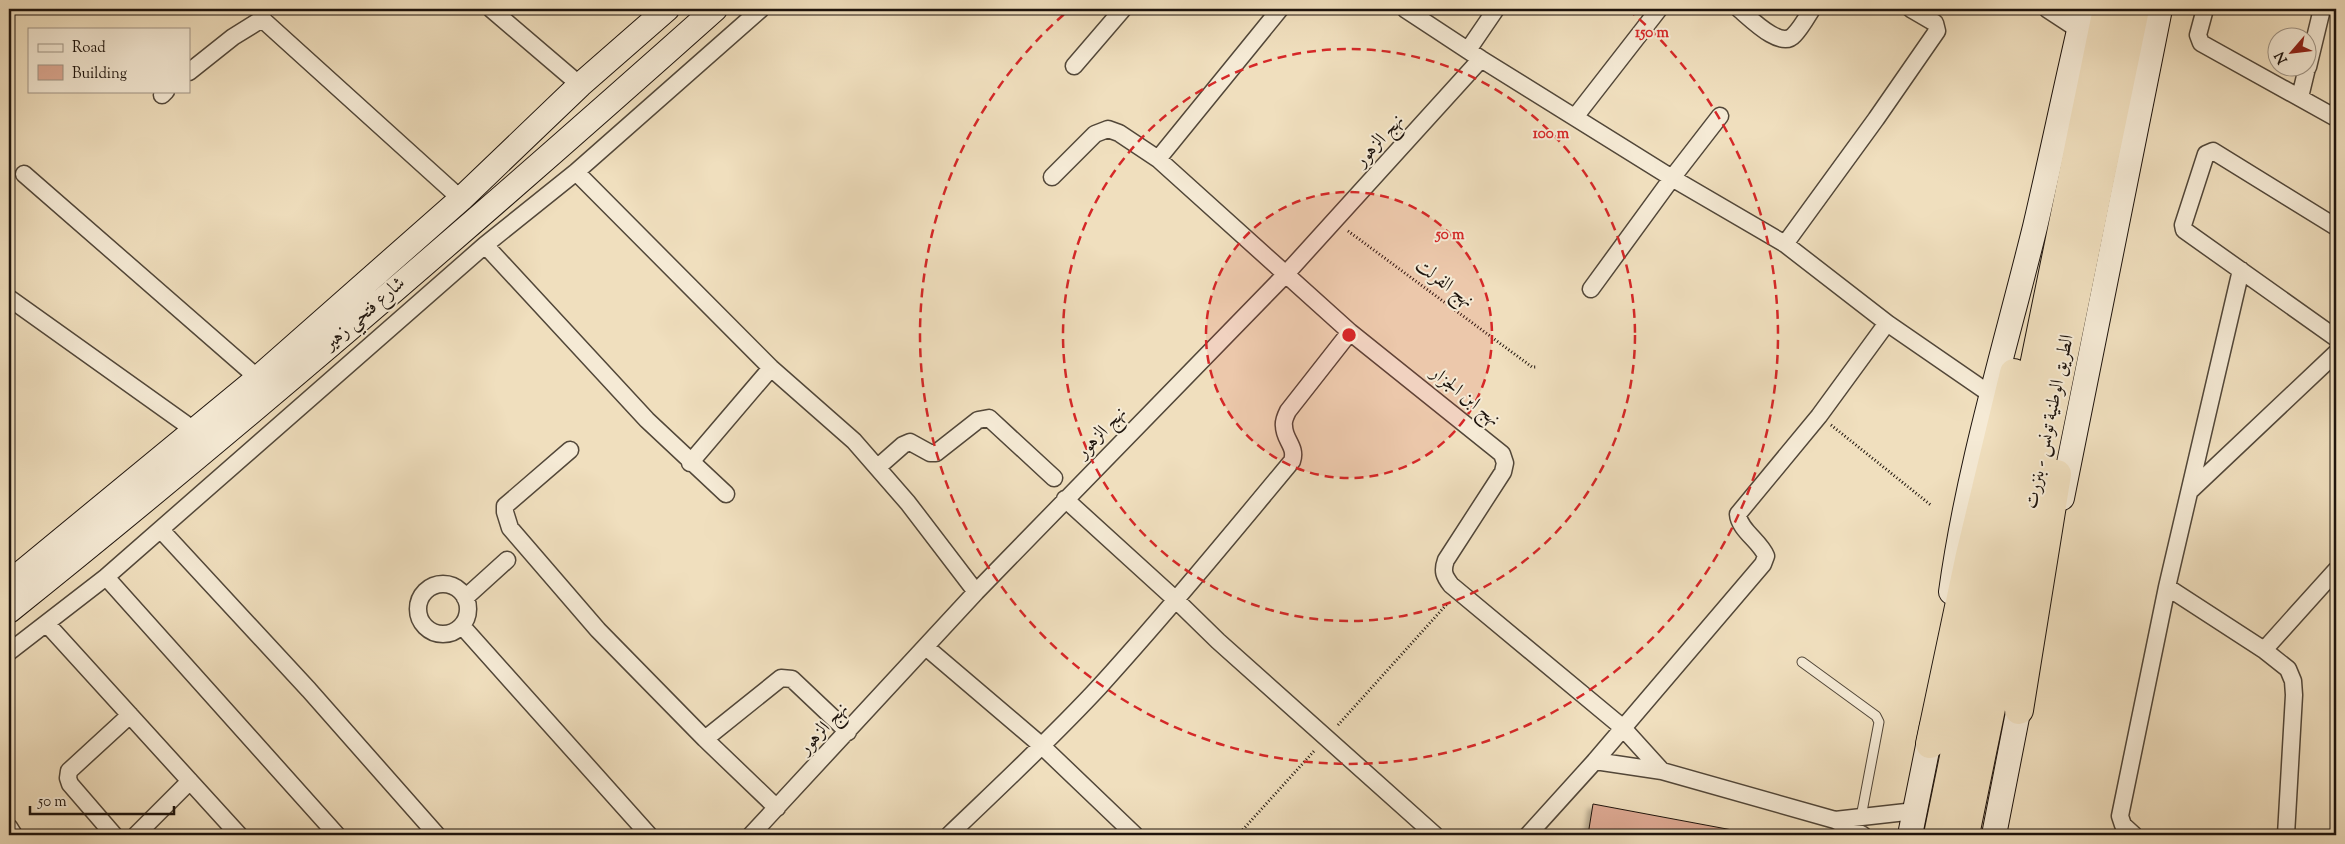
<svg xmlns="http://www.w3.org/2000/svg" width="2345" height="844" font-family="'Sorts Mill Goudy',Amiri,serif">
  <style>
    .building { fill: #deaa94; stroke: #1e140d; filter: url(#shadow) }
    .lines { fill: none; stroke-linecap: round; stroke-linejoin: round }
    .lane-casing { stroke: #524739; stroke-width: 11 }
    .street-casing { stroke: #524739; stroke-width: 19 }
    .secondary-casing { stroke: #1e140d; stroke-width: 26 }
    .highway-casing { stroke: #1e140d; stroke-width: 30 }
    .path { stroke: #1e140d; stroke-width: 3; stroke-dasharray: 1 2.5; stroke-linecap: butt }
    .lane { stroke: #f5ead5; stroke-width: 9 }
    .street { stroke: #f5ead5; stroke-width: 16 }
    .secondary { stroke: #f5ead5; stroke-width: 24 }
    .highway { stroke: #f0dfbe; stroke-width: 28 }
    .ring { fill: none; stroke: #d62828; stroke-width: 2.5; stroke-dasharray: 9 6 }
    .labels { text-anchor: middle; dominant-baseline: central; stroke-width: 4; stroke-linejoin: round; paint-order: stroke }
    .street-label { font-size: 19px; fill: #1e140d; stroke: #f5ead5 }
    .centre { fill: #d62828; stroke: #f5ead5; stroke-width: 2.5 }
    .ring-label { font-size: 15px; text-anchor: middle; font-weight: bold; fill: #d62828; stroke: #f5ead5; stroke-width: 4; stroke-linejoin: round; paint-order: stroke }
  </style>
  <defs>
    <filter id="shadow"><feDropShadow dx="-4.5" dy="4.5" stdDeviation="2.5" flood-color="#0004"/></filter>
  </defs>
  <rect width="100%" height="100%" fill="#f0dfbe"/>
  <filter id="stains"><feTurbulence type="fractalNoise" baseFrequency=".004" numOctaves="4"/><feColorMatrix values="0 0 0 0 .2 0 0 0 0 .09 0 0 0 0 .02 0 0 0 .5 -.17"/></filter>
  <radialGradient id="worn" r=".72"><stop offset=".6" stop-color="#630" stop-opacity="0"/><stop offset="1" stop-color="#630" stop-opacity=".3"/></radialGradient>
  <path class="building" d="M 1593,804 L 1759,835 L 1588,835 Z"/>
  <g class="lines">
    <g class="lane-casing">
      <path id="lane" d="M 1802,662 L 1876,716 L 1879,722 L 1861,817"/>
    </g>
    <g class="street-casing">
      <path id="street" d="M 491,9 L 580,85
        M 1405,9 L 1481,59 L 1672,178 L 1785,244 L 1887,323 L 1990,394
        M 1739,9 C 1750,18 1781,50 1794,35 C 1801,28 1807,17 1812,9
        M 2047,9 L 2079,30
        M 2205,9 L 2198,35 L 2201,43 L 2336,118
        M 262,19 L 461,199
        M 1468,50 L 1496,9
        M 1074,66 L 1123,9
        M 2308,67 L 2322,9
        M 189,72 L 233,37 L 262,19 L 263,10
        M 162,95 L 166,91
        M 2300,97 L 2307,68
        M 1575,117 L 1659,9
        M 1158,159 L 1280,9
        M 576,172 L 771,368 L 854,441 L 908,503 L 976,592
        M 24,174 L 258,378
        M 1052,177 L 1095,134 L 1108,129 L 1119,133 L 1158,159 L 1350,332 L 1502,454 L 1505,463 L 1503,472 L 1446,560 C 1442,571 1444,576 1451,585 L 1622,727 L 1662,771
        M 2336,227 L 2213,151 L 2206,154 L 2183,225 L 2184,230 L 2336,338
        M 1785,244 L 1876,119 L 1937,31 L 1935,23 L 1911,9
        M 485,245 L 647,420 L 726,494
        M 1591,289 L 1672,178 L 1720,116
        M 9,298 L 194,430
        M 570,450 L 505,506 L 505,512 L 510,528 L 598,630 L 705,739 L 777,808
        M 690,463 L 771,368
        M 878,467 L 903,445 L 910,442 L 930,453 L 936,453 L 978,420 L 989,418 L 1054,478
        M 2191,490 L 2336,353
        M 1065,499 L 1176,600 L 1218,641 L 1435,835
        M 161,530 L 309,690 L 437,835
        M 106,577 L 337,835
        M418 609a25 25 0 1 1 50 0a25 25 0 1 1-50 0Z
        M 2167,587 L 2264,650 L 2288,669 L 2293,681 L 2294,695 L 2286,835
        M 465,598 L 507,560
        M 47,624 L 239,835
        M 462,626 L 649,835
        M 927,648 L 1042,746 L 1135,835
        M 2264,650 L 2336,570
        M 9,652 L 106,577 L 485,245 L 576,172 L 761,9
        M 705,739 L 781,678 L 792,679 L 848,732
        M 1595,761 L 1662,771 L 1835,820 L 1863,835
        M 1835,820 L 1915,811
        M 9,827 L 14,835
        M 114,835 L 70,784 L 68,778 L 69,771 L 130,715
        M 136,835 L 190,781
        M 751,835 L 976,592 L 1285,275 L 1481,59
        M 949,835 C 1000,786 1052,738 1100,686 C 1166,613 1229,537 1292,461 C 1297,447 1284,440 1284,426 C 1283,421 1286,415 1288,411 L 1350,332
        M 1528,835 L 1595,761 L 1763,564 L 1766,556 C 1760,541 1739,530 1738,514 L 1819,416 L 1887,323
        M 2134,835 L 2123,825 L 2120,816 L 2167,587 L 2241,270"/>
    </g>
    <g class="secondary-casing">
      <path id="secondary" d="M 2062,498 L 2160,9
        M 9,583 L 258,378 L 461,199 L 580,85 L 667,9
        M 1951,592 C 1968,468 2005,348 2035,227 C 2052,154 2067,81 2084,9
        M 9,611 C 250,418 484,215 715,9
        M 1910,835 L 1932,726
        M 1994,835 L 2022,692"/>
    </g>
    <g class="highway-casing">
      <path id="highway" d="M 2019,710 L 2057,474
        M 1930,744 L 1970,555 L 2014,373
        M 1938,835 L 2107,9
        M 1965,835 L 2135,9"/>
    </g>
    <path class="path" d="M 1348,231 L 1532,367 L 1537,367
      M 1831,425 L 1932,506
      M 1338,725 L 1447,604
      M 1238,835 L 1315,750"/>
    <use href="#lane" class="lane"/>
    <use href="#street" class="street"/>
    <use href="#secondary" class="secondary"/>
    <use href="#highway" class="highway"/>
  </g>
  <circle cx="1349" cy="335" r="143" fill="#d62828" fill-opacity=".12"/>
  <g class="ring">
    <circle cx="1349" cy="335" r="143"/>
    <circle cx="1349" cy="335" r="286"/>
    <path d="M1628 9A429 429 0 1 1 1070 9"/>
  </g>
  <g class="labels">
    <g class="street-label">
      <text transform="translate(1380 141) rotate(-48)">نهج الزهور</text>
      <text transform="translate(1444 284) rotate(37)">نهج الفرلت</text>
      <text transform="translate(365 314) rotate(-41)">شارع فتحي زهير</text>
      <text transform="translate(1465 397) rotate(39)">نهج ابن الجزار</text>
      <text transform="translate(2050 422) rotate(-78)">الطريق الوطنية تونس - بنزرت</text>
      <text transform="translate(1102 433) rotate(-46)">نهج الزهور</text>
      <text transform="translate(824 729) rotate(-47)">نهج الزهور</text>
    </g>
  </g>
  <circle cx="1349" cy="335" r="8" class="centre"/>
  <g class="ring-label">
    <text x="1652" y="37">150 m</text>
    <text x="1551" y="138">100 m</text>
    <text x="1450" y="239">50 m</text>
  </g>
  <rect width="2345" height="844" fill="none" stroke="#f0dfbe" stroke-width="30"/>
  <rect x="10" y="10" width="2325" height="824" fill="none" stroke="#1e140d" stroke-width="2.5"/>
  <rect x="15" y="15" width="2315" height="814" fill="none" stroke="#1e140d"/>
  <rect x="28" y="28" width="162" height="65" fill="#f5ead5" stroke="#9f9485"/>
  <rect x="38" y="44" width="25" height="8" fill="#f5ead5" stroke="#9f9485"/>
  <text x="72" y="52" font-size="15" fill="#1e140d">Road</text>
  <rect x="38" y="65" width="25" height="15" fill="#deaa94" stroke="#9f9485"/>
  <text x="72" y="78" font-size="15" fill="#1e140d">Building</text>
  <g transform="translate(2292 52) rotate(242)"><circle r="24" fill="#f5ead5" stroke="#9f9485"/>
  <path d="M0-4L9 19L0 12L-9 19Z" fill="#8f2418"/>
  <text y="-8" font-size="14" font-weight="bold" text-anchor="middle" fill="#1e140d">N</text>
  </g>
  <path d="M30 806v8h144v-8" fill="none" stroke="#1e140d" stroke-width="2.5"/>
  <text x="38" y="806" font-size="15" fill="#1e140d" stroke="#f5ead5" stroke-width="4" paint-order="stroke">50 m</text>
  <rect width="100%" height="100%" filter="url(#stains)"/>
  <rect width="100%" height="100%" fill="url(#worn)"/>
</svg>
